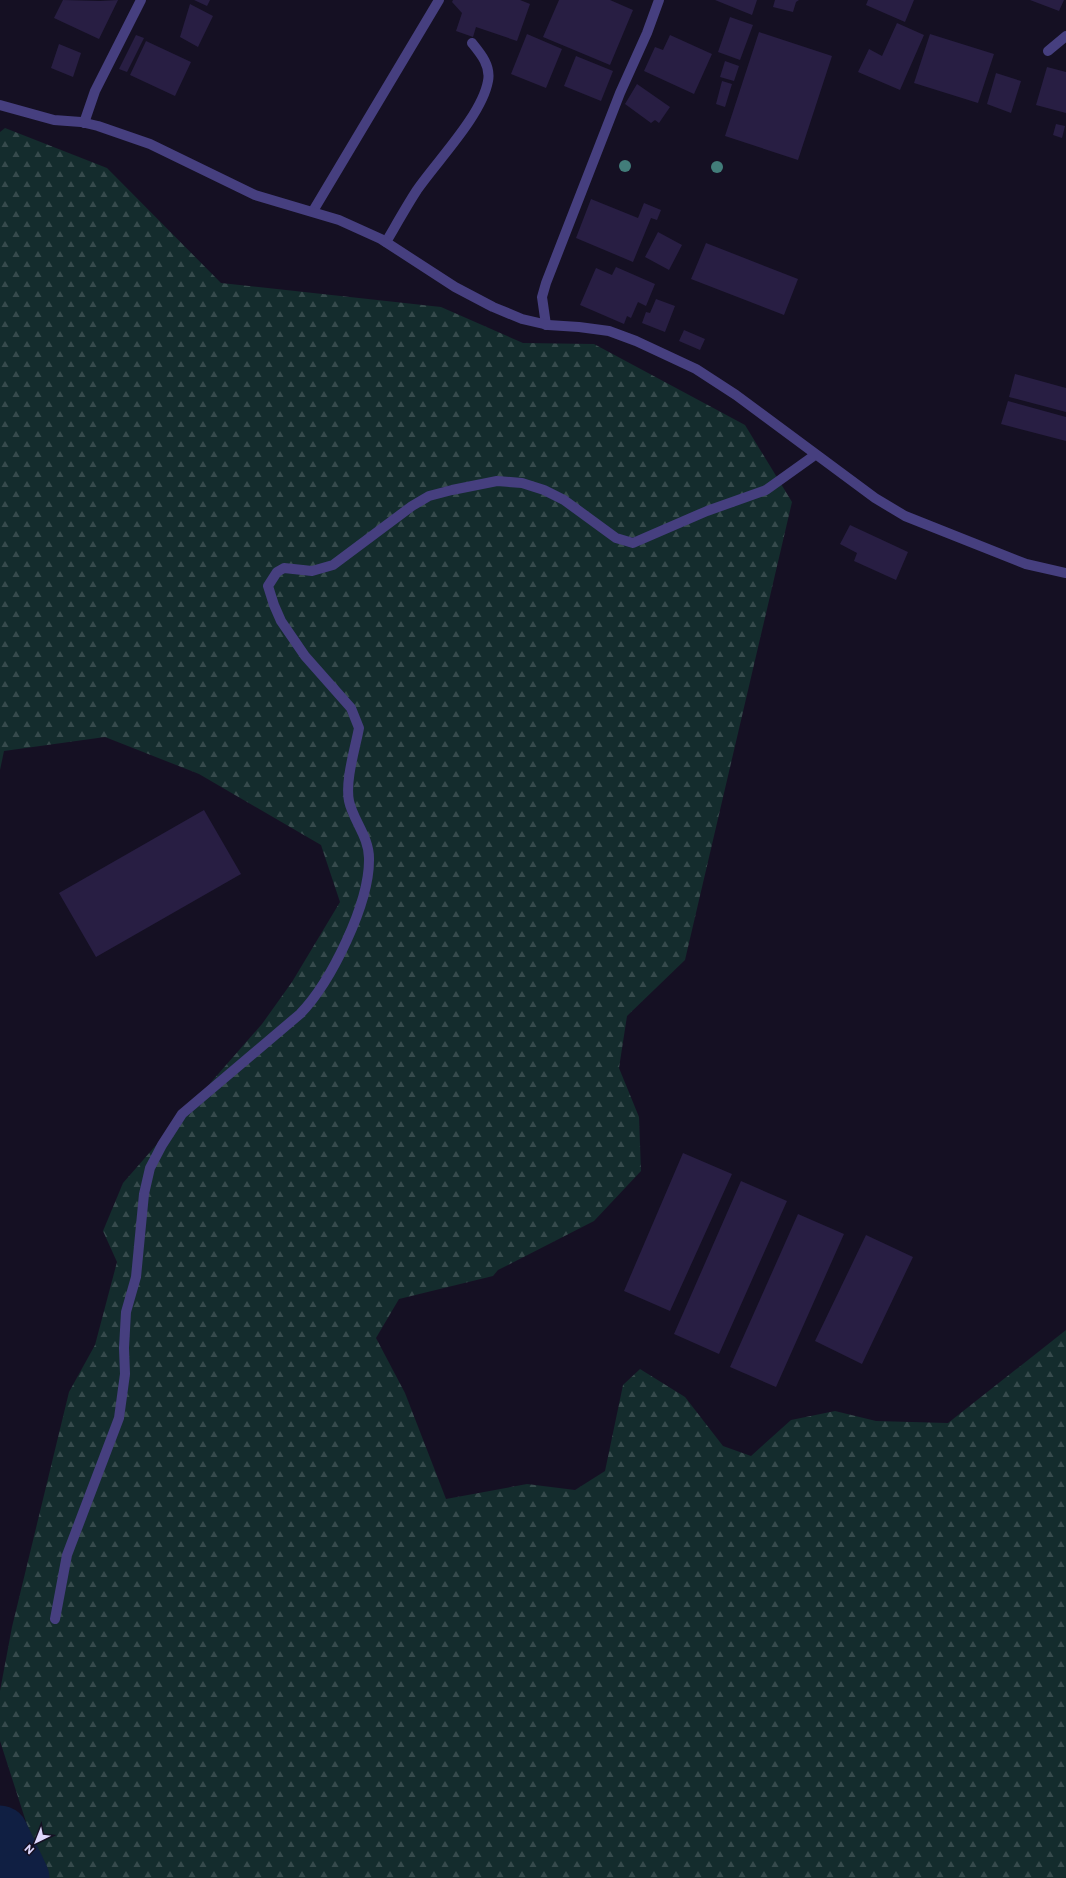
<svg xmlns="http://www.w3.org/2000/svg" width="1066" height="1878" font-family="Commissioner,sans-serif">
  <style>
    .forest { fill: url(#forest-firs) }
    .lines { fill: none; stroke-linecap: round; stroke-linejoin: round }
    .river { stroke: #101f43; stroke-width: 57 }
    .building { fill: #281e43 }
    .service { stroke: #463f7f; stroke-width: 10 }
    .minor { stroke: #463f7f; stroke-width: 10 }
    .tree { fill: #427d7a }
  </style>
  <defs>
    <pattern id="forest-firs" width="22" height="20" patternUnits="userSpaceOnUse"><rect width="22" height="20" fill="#142c2d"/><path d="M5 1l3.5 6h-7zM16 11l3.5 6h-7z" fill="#364a4c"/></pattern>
  </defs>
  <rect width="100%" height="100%" fill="#151023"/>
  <path class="forest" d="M 5,128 L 107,168 L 221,283 L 441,307 L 523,343 L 594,344 L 745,425 L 792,502 L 685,960 L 627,1016 L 619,1068 L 639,1117 L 641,1171 L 594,1221 L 498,1270 L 493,1276 L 399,1299 L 376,1338 L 405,1393 L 446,1499 L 527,1484 L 575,1490 L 605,1471 L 623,1385 L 640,1369 L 685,1397 L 723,1446 L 751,1456 L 791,1420 L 835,1411 L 876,1421 L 948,1423 L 1066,1330 L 1066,1878 L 49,1878 L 37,1856 L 0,1741 L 0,1691 L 12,1627 L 69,1392 L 95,1345 L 117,1262 L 103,1231 L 123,1183 L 262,1024 L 292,982 L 340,902 L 321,845 L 199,774 L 105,737 L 4,751 L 0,770 L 0,132 Z"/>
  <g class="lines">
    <path class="river" d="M 0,1834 L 21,1878"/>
  </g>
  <path class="building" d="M 63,0 L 100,1 L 118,0 L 99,39 L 54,18 Z
    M 194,0 L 210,0 L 207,6 Z
    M 453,0 L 520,0 L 530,4 L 517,41 L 476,27 L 473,37 L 456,31 L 462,13 L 452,2 Z
    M 559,0 L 610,0 L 633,10 L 610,65 L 543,37 Z
    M 715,0 L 757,0 L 752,15 Z
    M 775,0 L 799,0 L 796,2 L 793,12 L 773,7 Z
    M 868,0 L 914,0 L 905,22 L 866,5 Z
    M 1030,0 L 1064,0 L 1059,11 Z
    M 190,4 L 213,16 L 198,47 L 180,37 Z
    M 730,17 L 753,25 L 740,60 L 718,52 Z
    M 897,23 L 924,35 L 900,90 L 858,72 L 869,49 L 882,56 Z
    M 759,32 L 832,56 L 798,160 L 725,136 Z
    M 527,34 L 562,49 L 546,88 L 511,74 Z
    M 930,34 L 994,54 L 978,103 L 914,83 Z
    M 136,35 L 144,38 L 127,72 L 119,69 Z
    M 670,35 L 712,54 L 694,94 L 644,71 L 655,47 L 663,50 Z
    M 146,41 L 191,62 L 175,96 L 130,75 Z
    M 59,44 L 81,53 L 73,77 L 51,68 Z
    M 576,56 L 613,71 L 601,101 L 564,86 Z
    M 725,61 L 739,66 L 734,81 L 720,77 Z
    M 1047,67 L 1066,72 L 1066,113 L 1036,105 Z
    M 996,73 L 1021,81 L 1011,113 L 987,104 Z
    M 722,81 L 732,84 L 725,107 L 716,104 Z
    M 637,84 L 670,107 L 659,123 L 655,120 L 651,123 L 625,104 Z
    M 1056,124 L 1065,126 L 1062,138 L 1053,135 Z
    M 591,199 L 638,218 L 644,203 L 661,210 L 657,220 L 651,218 L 633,262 L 576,238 Z
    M 658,232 L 682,245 L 669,270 L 645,257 Z
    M 706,243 L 798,279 L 784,315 L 691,279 Z
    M 616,267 L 655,284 L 646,306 L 638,302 L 631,318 L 627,316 L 624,324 L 580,305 L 596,268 L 612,275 Z
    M 656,299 L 675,306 L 665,332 L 642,323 L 646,312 L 650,313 Z
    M 684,330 L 705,339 L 700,350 L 679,341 Z
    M 1015,374 L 1066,388 L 1066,412 L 1009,397 Z
    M 1008,401 L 1066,417 L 1066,441 L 1001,424 Z
    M 850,525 L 908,552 L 896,580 L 854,561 L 857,553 L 840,544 Z
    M 204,810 L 241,874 L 96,957 L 59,893 Z
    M 683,1153 L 732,1174 L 670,1311 L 624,1291 Z
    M 741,1181 L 787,1201 L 719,1354 L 674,1334 Z
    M 798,1214 L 844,1234 L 776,1387 L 730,1367 Z
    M 866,1235 L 913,1257 L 862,1364 L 815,1341 Z"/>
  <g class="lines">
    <path class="service" d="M 1048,51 L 1066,36
      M 313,211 L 439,0
      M 386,242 C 396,225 406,207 417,190 C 437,161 482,115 488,81 C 491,66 481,54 472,43
      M 546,325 L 542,297 L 546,283 L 620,93 L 647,33 L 659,0"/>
    <path class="minor" d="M 0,105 L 54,120 L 81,122 L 98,126 L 150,144 L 255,195 L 339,220 L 381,239 L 455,287 L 493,307 L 522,319 L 548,325 L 579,327 L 609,331 L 636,341 L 696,369 L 736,395 L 875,498 L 905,516 L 1026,564 L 1066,573
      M 84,123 L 95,91 L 141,0
      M 55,1619 L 67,1555 L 119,1418 L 125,1374 L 124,1348 L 126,1312 L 136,1277 L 144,1194 L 150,1168 L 162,1145 L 182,1114 L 300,1014 C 331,982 370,903 369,858 C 369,837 353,820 349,801 C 345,781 355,749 359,728 L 351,708 L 305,656 L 281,621 L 274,605 L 268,586 L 277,572 L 284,568 L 312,571 L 333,565 L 412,506 L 429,496 L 452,490 L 497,481 L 522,483 L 544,490 L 564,500 L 616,538 L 633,543 L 707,511 L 766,490 L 815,455"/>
  </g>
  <g class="tree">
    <circle cx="625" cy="166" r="6"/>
    <circle cx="717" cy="167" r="6"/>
  </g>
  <g transform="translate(36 1842) rotate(223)" stroke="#151023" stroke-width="3" paint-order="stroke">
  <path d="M0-3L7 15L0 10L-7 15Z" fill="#ddd6fc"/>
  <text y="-6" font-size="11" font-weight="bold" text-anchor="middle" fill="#ddd6fc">N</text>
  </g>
</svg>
